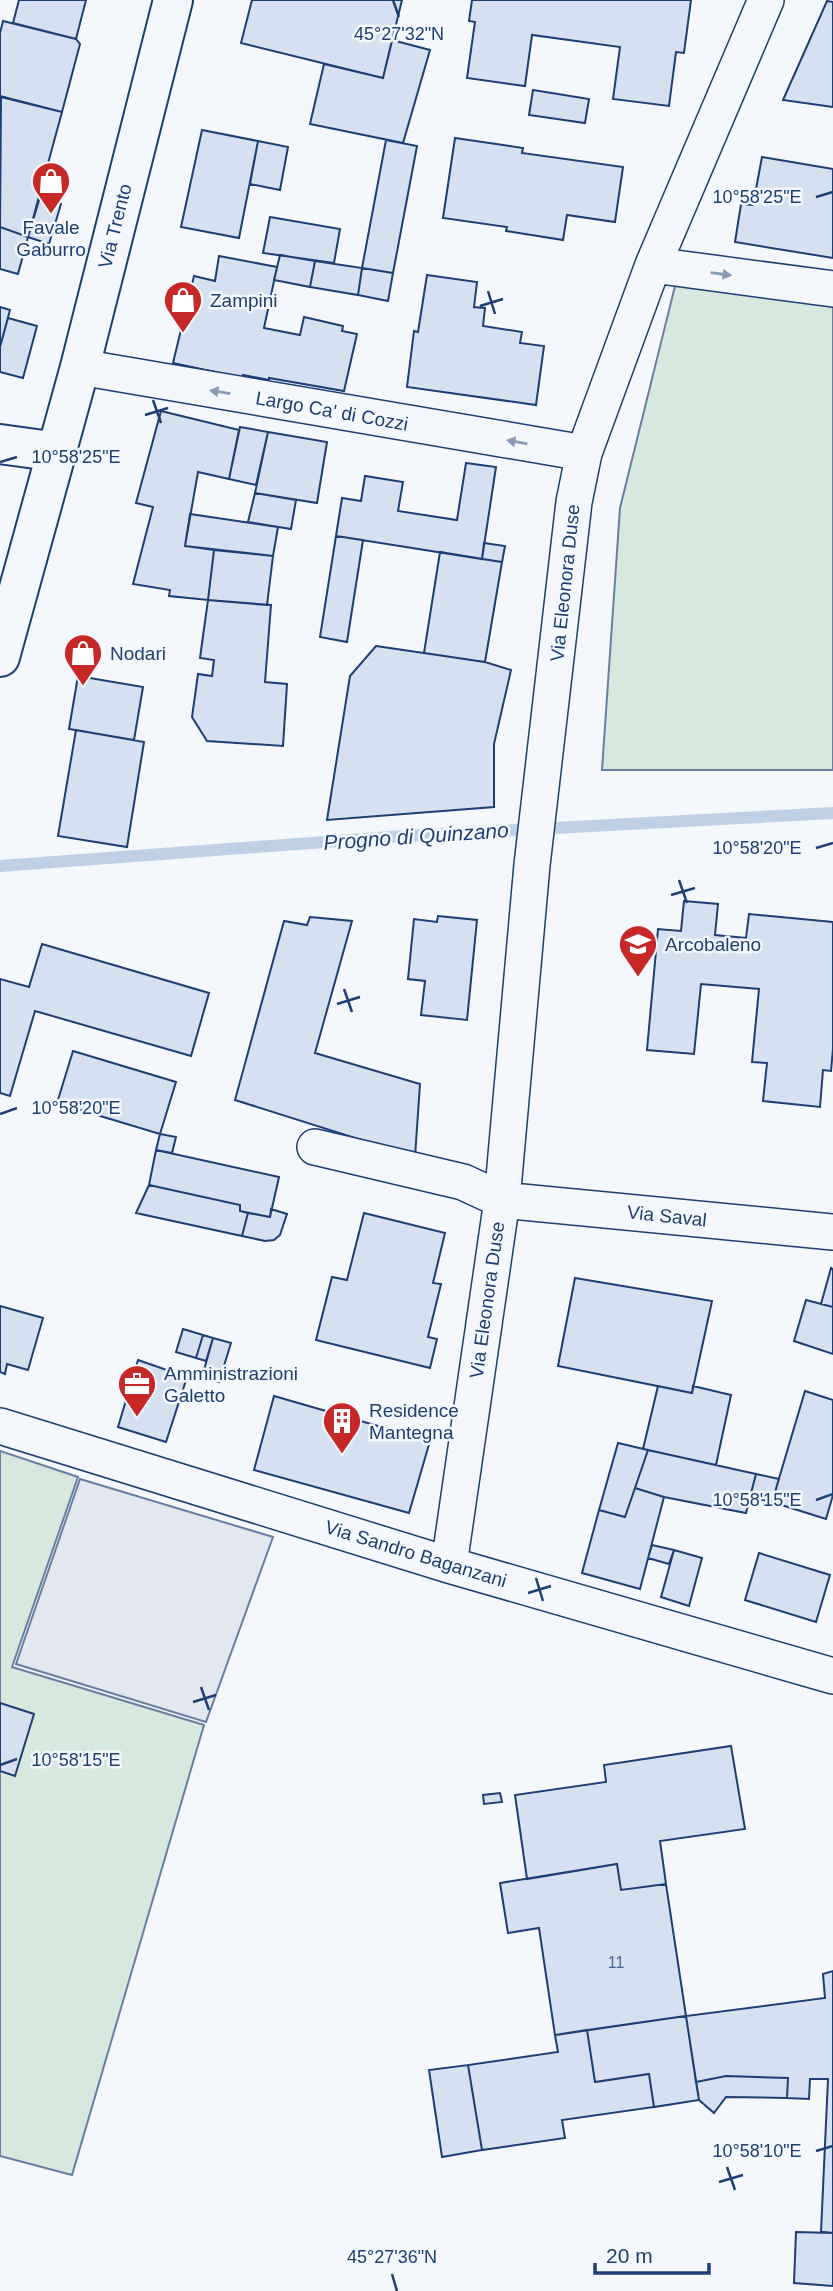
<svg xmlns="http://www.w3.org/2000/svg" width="833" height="2291" font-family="Helvetica,sans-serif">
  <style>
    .green { fill: #d7e8df; stroke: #687fa3; stroke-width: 2 }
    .parking { fill: #e3e8f0; stroke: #687fa3; stroke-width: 2 }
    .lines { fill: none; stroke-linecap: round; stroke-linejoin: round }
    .stream { stroke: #bed0e5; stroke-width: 12 }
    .building { fill: #d5e0f0; stroke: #1d3f73; stroke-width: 2 }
    .minor-casing { stroke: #1d3f73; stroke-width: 38 }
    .tertiary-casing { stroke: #1d3f73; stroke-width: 42 }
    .secondary-casing { stroke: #1d3f73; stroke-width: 42 }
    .minor { stroke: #f4f7fb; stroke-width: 35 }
    .tertiary { stroke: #f4f7fb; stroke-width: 38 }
    .secondary { stroke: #f4f7fb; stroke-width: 38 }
    .oneway { fill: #889bb7 }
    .ticks { fill: none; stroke: #1d3f73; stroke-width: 2.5 }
    .labels { text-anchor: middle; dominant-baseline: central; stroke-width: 5; stroke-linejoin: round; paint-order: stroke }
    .number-label { font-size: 16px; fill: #4b6792 }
    .street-label { font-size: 19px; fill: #1d3f73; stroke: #f4f7fb }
    .poi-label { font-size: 19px; fill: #1d3f73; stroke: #f4f7fb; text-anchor: start }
    .water-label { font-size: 21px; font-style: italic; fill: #1d3f73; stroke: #f4f7fb }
    .ticks-label { font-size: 18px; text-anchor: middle; fill: #1d3f73; stroke: #f4f7fb; stroke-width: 5; stroke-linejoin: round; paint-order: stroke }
  </style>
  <rect width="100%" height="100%" fill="#f4f7fb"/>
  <path class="green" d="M 676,282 L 833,303 L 833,770 L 602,770 L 620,508 Z
    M 0,1451 L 78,1477 L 12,1667 L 204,1725 L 72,2175 L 0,2156 Z"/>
  <path class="parking" d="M 80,1479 L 273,1537 L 206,1722 L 16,1664 Z"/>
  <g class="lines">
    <path class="stream" d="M 0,866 L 405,836 L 833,813"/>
  </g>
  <path class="building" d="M 19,0 L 86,0 L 76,39 L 13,23 Z
    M 252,0 L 402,0 L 383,78 L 241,43 Z
    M 472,0 L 691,0 L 684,53 L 676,52 L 669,106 L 613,99 L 620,47 L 532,35 L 525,86 L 467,78 L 475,22 L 469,21 Z
    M 827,1 L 833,2 L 833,107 L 783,100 Z
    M 3,21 L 76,39 L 80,44 L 62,112 L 0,96 L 0,33 Z
    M 392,40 L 430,50 L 403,143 L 310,124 L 324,64 L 383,78 Z
    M 533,90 L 589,99 L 585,123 L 529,115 Z
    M 1,97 L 62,112 L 28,237 L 0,227 Z
    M 202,130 L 258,141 L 239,238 L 181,227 Z
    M 455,138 L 523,148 L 522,153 L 623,167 L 615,222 L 567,215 L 563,240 L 506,231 L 507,227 L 443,218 Z
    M 386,140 L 417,146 L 393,273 L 362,268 Z
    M 258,141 L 288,147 L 280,190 L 250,184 Z
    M 762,157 L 833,169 L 833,258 L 735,242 L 741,204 L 753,205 Z
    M 40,197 L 61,204 L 49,244 L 28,237 Z
    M 270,217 L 340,229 L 334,263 L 263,253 Z
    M 0,227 L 28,237 L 18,274 L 0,269 Z
    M 280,255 L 315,261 L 310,287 L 274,280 Z
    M 219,256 L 277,267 L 264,328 L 300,335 L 304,317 L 343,326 L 342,331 L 357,334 L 344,391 L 269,378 L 269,380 L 243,375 L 243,378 L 173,363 L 194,276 L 215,281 Z
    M 315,261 L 362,268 L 358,295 L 310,287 Z
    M 362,268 L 393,273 L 388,301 L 358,295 Z
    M 427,275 L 477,282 L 474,307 L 485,308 L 483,326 L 522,332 L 520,343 L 544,346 L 536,405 L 407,387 L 414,331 L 418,332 Z
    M 0,307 L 10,310 L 0,347 Z
    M 8,318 L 37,326 L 23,378 L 0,372 L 0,347 Z
    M 161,411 L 239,430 L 229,479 L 198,472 L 185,546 L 214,550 L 208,600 L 169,596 L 170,590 L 133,584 L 153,507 L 136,503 Z
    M 240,427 L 268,432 L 256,485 L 229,479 Z
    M 268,432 L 327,442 L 317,503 L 255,493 Z
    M 466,463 L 496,467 L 482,559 L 336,536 L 342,498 L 361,501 L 365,476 L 403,482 L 398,511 L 457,520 Z
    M 255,493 L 296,500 L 291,529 L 248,522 Z
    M 190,514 L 278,527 L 273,556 L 185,546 Z
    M 336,536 L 363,540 L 347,642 L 320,637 Z
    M 484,543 L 505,546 L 502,562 L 482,559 Z
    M 214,550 L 273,556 L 267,605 L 208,600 Z
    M 440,552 L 502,562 L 485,662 L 424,653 Z
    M 208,600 L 271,605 L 265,682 L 287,684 L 283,746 L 207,741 L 192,717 L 198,674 L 212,676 L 214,660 L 200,658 Z
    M 376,646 L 485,662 L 511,670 L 494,744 L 494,807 L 327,820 L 350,676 Z
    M 78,676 L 143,687 L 134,740 L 69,729 Z
    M 76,730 L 144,742 L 127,847 L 58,836 Z
    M 684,901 L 718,904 L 715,935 L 746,938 L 749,914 L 833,922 L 833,1049 L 831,1071 L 823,1070 L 820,1107 L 763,1101 L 767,1063 L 752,1062 L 759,989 L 701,984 L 694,1054 L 647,1050 L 658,929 L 681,931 Z
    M 438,916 L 477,920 L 467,1020 L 421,1015 L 425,981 L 408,979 L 414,919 L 437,922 Z
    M 310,917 L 352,921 L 315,1053 L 420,1084 L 415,1157 L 235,1100 L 284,921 L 307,925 Z
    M 42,944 L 209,993 L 191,1056 L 35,1011 L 10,1096 L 0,1093 L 0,979 L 29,987 Z
    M 73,1051 L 176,1082 L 160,1134 L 57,1103 Z
    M 160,1134 L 176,1137 L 172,1153 L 156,1150 Z
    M 156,1150 L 279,1177 L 270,1217 L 240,1211 L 240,1205 L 149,1185 Z
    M 149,1185 L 240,1205 L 240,1211 L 248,1213 L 242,1236 L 136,1213 Z
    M 271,1209 L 287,1214 L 280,1235 L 274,1240 L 265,1241 L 242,1236 L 248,1213 L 270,1217 Z
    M 364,1213 L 445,1233 L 433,1283 L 441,1284 L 428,1337 L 437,1339 L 430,1368 L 316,1340 L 332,1277 L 347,1280 Z
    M 831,1268 L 833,1269 L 833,1307 L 821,1304 Z
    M 575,1278 L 712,1301 L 692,1393 L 558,1366 Z
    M 806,1300 L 833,1307 L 833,1354 L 794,1341 Z
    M 0,1306 L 43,1318 L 28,1370 L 7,1364 L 5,1374 L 0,1372 Z
    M 183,1329 L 203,1335 L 196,1358 L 176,1352 Z
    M 203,1335 L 213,1338 L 206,1361 L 196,1358 Z
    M 213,1338 L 231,1343 L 219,1382 L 202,1377 Z
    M 138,1360 L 187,1377 L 166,1442 L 118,1427 Z
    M 658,1386 L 692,1393 L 693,1386 L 731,1395 L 716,1465 L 643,1449 Z
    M 805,1391 L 833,1400 L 833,1495 L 826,1519 L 772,1502 Z
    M 274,1396 L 430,1441 L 409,1513 L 254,1470 Z
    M 618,1443 L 648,1450 L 625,1517 L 599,1510 Z
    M 648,1450 L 756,1474 L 746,1513 L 664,1497 L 635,1488 Z
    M 756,1474 L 779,1479 L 772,1502 L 750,1497 Z
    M 635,1488 L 664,1497 L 640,1589 L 582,1573 L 599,1510 L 625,1517 Z
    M 652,1545 L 674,1550 L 669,1564 L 648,1558 Z
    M 674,1550 L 702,1558 L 689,1606 L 661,1597 Z
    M 759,1553 L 830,1575 L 816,1622 L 745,1600 Z
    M 0,1703 L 34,1714 L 15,1776 L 0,1771 Z
    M 731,1746 L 745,1829 L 660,1841 L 666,1884 L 621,1890 L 617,1864 L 527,1879 L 515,1795 L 606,1782 L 604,1765 Z
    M 500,1793 L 502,1802 L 484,1804 L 483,1795 Z
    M 617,1864 L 621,1890 L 666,1884 L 686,2016 L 555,2035 L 539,1928 L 508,1933 L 500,1883 Z
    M 833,1971 L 833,2233 L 821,2232 L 828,2079 L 810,2079 L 809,2099 L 787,2098 L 788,2078 L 726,2076 L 696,2082 L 686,2016 L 825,1998 L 823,1974 Z
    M 686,2016 L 699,2100 L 654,2107 L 649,2074 L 595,2082 L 587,2030 Z
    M 587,2030 L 595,2082 L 649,2074 L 654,2107 L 562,2120 L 565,2138 L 482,2150 L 468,2065 L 558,2052 L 555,2035 Z
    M 468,2065 L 482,2150 L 442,2157 L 429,2070 Z
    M 726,2076 L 788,2078 L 787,2098 L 726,2097 L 714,2113 L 699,2100 L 696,2082 Z
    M 796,2232 L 833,2233 L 833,2286 L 794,2283 Z"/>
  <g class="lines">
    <g class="minor-casing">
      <path id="minor" d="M 653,265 L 833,289
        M 80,367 L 584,453
        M 315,1147 L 463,1182 L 502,1200 L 833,1232
        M 0,1426 L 449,1565 L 833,1676
        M 449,1565 L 502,1200 L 532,865 L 574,502 L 584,453 L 653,265 L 766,0"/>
    </g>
    <g class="tertiary-casing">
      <path id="tertiary" d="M 0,444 L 58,452"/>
    </g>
    <g class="secondary-casing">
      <path id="secondary" d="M 0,657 L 80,367 L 173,0"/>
    </g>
    <use href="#minor" class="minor"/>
    <use href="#tertiary" class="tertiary"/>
    <use href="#secondary" class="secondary"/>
  </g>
  <defs><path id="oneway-solid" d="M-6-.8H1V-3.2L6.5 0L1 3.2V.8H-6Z" transform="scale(1.75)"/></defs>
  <g class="oneway">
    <use href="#oneway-solid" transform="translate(721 274) rotate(8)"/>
    <use href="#oneway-solid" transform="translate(220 392) rotate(-171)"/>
    <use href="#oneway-solid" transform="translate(517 442) rotate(-170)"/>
  </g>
  <path class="ticks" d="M 393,0 L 399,17M 816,197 L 833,192M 488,291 L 495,314M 480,306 L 503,299M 153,400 L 161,423M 145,415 L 168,408M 0,462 L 17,457M 816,848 L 833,843M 679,880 L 687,903M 671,895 L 695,888M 344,989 L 352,1012M 337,1004 L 360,997M 0,1114 L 17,1108M 816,1500 L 833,1494M 536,1578 L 543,1601M 528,1593 L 551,1586M 201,1687 L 209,1710M 193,1702 L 216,1695M 0,1765 L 17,1759M 816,2151 L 833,2146M 727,2167 L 735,2190M 719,2182 L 743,2175M 392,2274 L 397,2291"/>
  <defs>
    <g id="shop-pin" transform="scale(2.0125)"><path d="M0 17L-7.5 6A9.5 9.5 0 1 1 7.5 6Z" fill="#c62828" stroke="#f4f7fb"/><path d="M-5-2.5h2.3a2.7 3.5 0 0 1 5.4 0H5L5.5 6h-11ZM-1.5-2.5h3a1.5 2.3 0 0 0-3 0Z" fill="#fff"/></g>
    <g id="school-pin" transform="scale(2.0125)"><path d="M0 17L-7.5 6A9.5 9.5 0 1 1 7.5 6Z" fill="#c62828" stroke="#f4f7fb"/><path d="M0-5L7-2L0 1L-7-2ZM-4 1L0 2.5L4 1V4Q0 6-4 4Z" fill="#fff"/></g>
    <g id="office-pin" transform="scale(2.0125)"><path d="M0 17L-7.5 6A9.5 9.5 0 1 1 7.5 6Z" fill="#c62828" stroke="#f4f7fb"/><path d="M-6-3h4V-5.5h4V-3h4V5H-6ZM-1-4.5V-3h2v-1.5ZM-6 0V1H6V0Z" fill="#fff"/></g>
    <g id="building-pin" transform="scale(2.0125)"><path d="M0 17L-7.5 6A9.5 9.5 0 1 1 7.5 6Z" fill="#c62828" stroke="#f4f7fb"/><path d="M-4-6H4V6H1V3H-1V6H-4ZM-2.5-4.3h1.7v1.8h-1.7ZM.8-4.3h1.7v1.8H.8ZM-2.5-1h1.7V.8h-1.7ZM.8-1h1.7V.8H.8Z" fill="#fff"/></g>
  </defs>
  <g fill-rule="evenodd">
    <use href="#shop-pin" x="51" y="181"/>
    <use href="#shop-pin" x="183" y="300"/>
    <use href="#shop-pin" x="83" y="653"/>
    <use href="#school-pin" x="638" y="944"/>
    <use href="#office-pin" x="137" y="1384"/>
    <use href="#building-pin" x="342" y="1421"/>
  </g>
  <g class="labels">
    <g class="number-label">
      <text x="616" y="1962">11</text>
    </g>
    <g class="street-label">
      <text transform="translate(115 226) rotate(-76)">Via Trento</text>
      <text transform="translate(332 411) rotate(10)">Largo Ca' di Cozzi</text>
      <text transform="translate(565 583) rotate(-84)">Via Eleonora Duse</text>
      <text transform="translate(667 1216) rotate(6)">Via Saval</text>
      <text transform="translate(487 1300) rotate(-82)">Via Eleonora Duse</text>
      <text transform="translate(416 1554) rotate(17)">Via Sandro Baganzani</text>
    </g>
    <g class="poi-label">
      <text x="51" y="227" text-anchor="middle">Favale<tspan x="51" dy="22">Gaburro</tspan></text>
      <text x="210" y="300">Zampini</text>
      <text x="110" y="653">Nodari</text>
      <text x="665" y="944">Arcobaleno</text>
      <text x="164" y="1373">Amministrazioni<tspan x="164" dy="22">Galetto</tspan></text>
      <text x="369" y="1410">Residence<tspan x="369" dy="22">Mantegna</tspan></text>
    </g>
    <g class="water-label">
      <text transform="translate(416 836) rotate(-4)">Progno di Quinzano</text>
    </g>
  </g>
  <g class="ticks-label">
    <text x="399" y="40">45°27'32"N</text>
    <text x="757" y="203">10°58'25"E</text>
    <text x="76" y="463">10°58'25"E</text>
    <text x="757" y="854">10°58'20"E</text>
    <text x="76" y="1114">10°58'20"E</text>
    <text x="757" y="1506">10°58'15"E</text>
    <text x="76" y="1766">10°58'15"E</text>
    <text x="757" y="2157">10°58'10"E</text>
    <text x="392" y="2263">45°27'36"N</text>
  </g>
  <path d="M595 2263v10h114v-10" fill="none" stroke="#1d3f73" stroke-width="3.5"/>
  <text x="606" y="2263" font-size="21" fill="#1d3f73" stroke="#f4f7fb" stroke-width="5" paint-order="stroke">20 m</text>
</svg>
